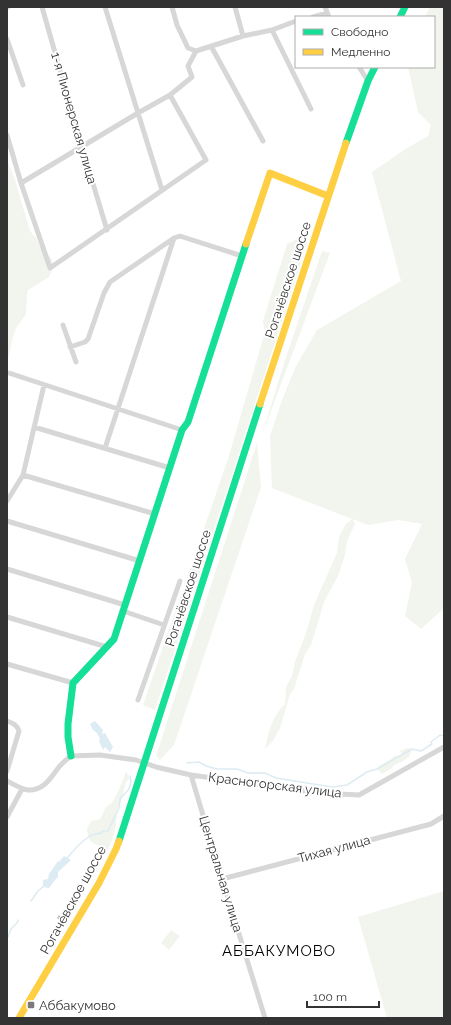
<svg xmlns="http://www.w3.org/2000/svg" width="451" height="1025" font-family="Raleway,sans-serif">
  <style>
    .green { fill: #f1f5ed }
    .water { fill: #ddebf3 }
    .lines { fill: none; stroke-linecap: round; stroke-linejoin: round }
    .stream { stroke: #ddebf3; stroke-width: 1.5 }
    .street { stroke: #d7d7d7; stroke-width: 5 }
    .fast { stroke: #16e098; stroke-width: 7 }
    .slow { stroke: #ffcf43; stroke-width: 7 }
    .poi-dot { fill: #7a7a7a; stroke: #fff; stroke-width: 1.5 }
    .labels { text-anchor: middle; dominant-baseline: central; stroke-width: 4; stroke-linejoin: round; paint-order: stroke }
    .street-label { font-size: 13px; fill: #333; stroke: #fff }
    .poi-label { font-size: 13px; fill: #333; stroke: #fff; text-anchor: start }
    .quarter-label { font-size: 15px; letter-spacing: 1px; fill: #000; stroke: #fff }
  </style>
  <rect width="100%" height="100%" fill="#fff"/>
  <path class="green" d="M 430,7 L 444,7 L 444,608 L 421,629 L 405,616 L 412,583 L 405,559 L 422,524 L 398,520 L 368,525 L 353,519 L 355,524 L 347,541 L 345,555 L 338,576 L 324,602 L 311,645 L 305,654 L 294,689 L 290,694 L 280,728 L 273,741 L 265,749 C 268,732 273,715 285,704 L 286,687 L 292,676 L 295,662 L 307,630 L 314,605 L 337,553 L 339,537 L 346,524 L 352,519 L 272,488 L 270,436 L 282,400 L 296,366 L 317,330 L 401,281 L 372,172 L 407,148 L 428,136 L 431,125 L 418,112 L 408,67 L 434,67 L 434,17 L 425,17 Z
    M 7,160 L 15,180 L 30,231 L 36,238 L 40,247 L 51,258 L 54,266 L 49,277 L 28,290 L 27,294 L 26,314 L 16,328 L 13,337 L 7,363 Z
    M 295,240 L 307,244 L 155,710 L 143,705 L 228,459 L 265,332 L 263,321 L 287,244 Z
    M 322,251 L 330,253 L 262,435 L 285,360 Z
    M 257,443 L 261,487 L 174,745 L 160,760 L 156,756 Z
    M 407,748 L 412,749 L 409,757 C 405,760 398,764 394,765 L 392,768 L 382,774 L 377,769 L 379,766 L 391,759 L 394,756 L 402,755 L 400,751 Z
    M 126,772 L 128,775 L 129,779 L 126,782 L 121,802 L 117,809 L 116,827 L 111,843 L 108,849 L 104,851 L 100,849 L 98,845 C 89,843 88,837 87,829 L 91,821 L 100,819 L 106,807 L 112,803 L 118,792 Z
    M 444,891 L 444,1018 L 387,1018 L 358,917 Z
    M 171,930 L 180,936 L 169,950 L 161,943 Z"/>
  <path class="water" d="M 95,721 L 103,730 L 102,734 L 105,733 L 113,747 L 110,752 L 105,747 L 103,750 L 99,741 L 100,738 L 96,732 L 93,730 L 90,724 Z
    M 64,856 L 71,860 L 58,872 L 58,877 L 54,881 L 49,888 L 43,887 L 43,880 L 48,879 L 49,874 L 58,861 L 59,862 Z"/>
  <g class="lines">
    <path class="stream" d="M 187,763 L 199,762 L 206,766 L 217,769 L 237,769 L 248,773 L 265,773 L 276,778 L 332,787 L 347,785 L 367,772 L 377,769 L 412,749 L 421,751 L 432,744 L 431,742 L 440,735 L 444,736
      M 67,858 C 76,848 87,833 102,833 L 102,831 L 108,831 L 119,808 L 120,799 L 129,789 L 131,782 L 130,776
      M 31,901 L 38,891 L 44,886
      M 8,937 L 11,929 L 17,923 L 18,920"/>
    <path class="street" d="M 7,7 L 8,7
      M 42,7 L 82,147 L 107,230
      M 105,7 L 162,190
      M 172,7 L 177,25 L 188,48 L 196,51 L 243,36 L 272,30 L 296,21
      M 235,7 L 243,36
      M 325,7 L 329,17
      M 313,17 L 327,13
      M 272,30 L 311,109
      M 7,39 L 23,85
      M 211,46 L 263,141
      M 359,67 L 368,81
      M 7,135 L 21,183 L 50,268 L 206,160 L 170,95
      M 21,183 L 138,113 L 170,95 L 192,77 L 188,66 L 196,51
      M 63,325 L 76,362
      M 70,347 L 85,342 L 88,339 L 104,293 L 110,282 L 174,238 L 180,236 L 186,238 L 242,256
      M 9,373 L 182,430
      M 34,427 L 170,468
      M 105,448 L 174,238
      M 23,475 L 155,514
      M 7,501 L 23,475 L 44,385
      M 7,521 L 140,561
      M 7,569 L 125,605
      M 123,611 L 164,625
      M 7,617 L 107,647
      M 7,664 L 73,683
      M 138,700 L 180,581
      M 7,721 C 13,723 17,725 19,731 L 7,771
      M 191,775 L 222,879 L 265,1018
      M 7,781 C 13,784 21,789 28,790 C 44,791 51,777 59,767 C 63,762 67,759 71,756 L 100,755 L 136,760 L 156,767 L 191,775 L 319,793 L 359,795 L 444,747
      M 7,817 L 22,789
      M 222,879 L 431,824 L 444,816"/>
    <path class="fast" d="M 400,17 L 405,7
      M 346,143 L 368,81 L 375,67
      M 71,756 L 68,737 L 68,724 L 73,683 L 114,639 L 182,430 L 188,422 L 246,244
      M 119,841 L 260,404"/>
    <path class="slow" d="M 246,244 L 270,173 L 328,196
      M 260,404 L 346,143
      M 19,1018 L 99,883 L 116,849 L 119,841"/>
  </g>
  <rect class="poi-dot" x="27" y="1001" width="8" height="8" rx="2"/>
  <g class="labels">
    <g class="street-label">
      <text transform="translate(74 118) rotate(74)">1-я Пионерская улица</text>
      <text transform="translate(288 280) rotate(-72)">Рогачёвское шоссе</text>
      <text transform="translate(188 588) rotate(-72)">Рогачёвское шоссе</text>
      <text transform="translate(275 785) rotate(7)">Красногорская улица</text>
      <text transform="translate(334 849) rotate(-15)">Тихая улица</text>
      <text transform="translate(221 874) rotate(73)">Центральная улица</text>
      <text transform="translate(73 900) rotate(-61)">Рогачёвское шоссе</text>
    </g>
    <g class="poi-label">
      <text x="39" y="1005">Аббакумово</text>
    </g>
    <g class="quarter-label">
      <text x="279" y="951">АББАКУМОВО</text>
    </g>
  </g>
  <rect width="451" height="1025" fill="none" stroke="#333333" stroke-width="16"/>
  <rect x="295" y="16" width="140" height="52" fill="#ffffff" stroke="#adadad"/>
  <rect x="303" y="29" width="20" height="6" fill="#16e098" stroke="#adadad"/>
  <text x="331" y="36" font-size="12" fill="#333333">Свободно</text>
  <rect x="303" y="49" width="20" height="6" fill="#ffcf43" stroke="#adadad"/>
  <text x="331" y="56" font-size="12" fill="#333333">Медленно</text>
  <path d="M307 1001v6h72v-6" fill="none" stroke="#333333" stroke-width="2"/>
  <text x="313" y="1001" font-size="12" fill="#333333" stroke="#ffffff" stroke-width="3" paint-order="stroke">100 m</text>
</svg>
